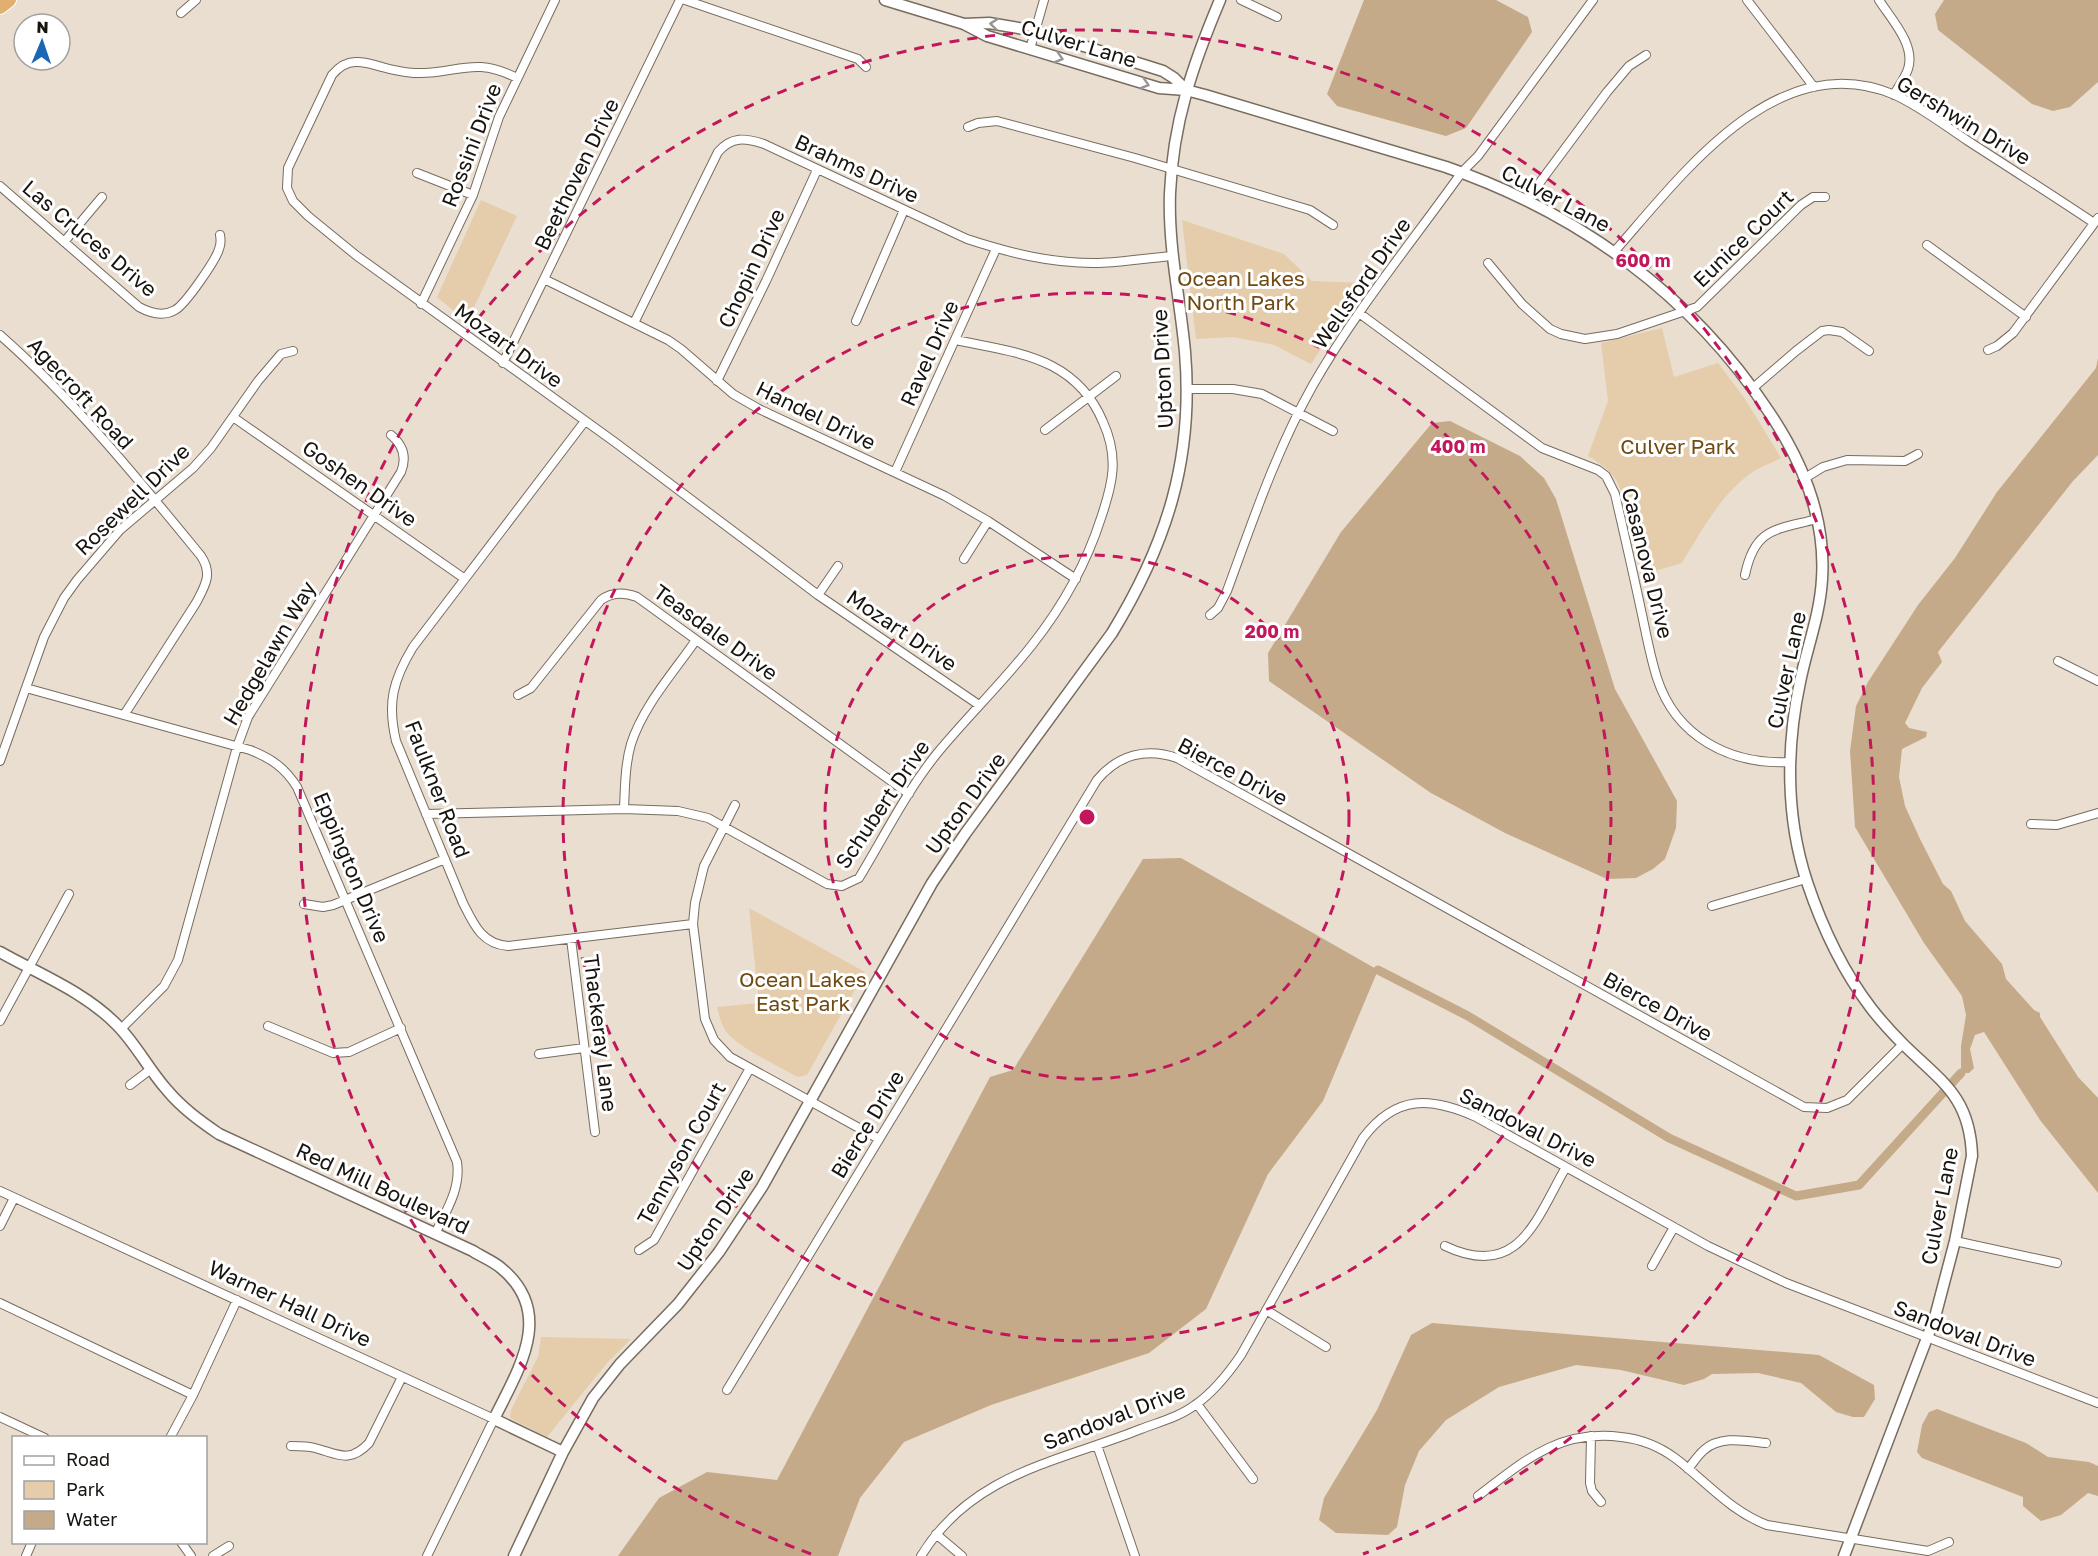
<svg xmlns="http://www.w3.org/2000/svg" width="2098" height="1556" font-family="'Golos Text',sans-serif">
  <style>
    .green { fill: #e5ccab }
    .water { fill: #c4aa89 }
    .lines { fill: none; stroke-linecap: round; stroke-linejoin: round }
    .canal { stroke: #c4aa89; stroke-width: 9 }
    .street-casing { stroke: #776c5f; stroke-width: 10 }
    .secondary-casing { stroke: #776c5f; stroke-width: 13 }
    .highway-casing { stroke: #fff; stroke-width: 16 }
    .street { stroke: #fff; stroke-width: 8 }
    .secondary { stroke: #fff; stroke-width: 10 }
    .highway { stroke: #e1b070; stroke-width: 14 }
    .oneway { stroke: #979593 }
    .ring { fill: none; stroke: #c2185b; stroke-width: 3; stroke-dasharray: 10 8 }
    .labels { text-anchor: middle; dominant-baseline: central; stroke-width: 6; stroke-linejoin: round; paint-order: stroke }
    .street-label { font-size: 21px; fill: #17130e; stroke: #fff }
    .park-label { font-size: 21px; fill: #6f4b13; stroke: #fff }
    .centre { fill: #c2185b; stroke: #fff; stroke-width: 3 }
    .ring-label { font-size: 18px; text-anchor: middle; font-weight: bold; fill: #c2185b; stroke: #fff; stroke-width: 6; stroke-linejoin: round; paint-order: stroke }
  </style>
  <rect width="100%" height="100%" fill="#eaded0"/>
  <path class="green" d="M 481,200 L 517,216 L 467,322 L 437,297 Z
    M 1182,220 L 1284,254 L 1312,281 L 1364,283 L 1311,364 L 1274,345 L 1233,337 L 1196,339 Z
    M 1662,328 L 1674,377 L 1718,363 L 1745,399 L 1781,458 C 1770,464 1757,468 1747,476 C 1719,498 1700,533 1682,563 L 1641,575 C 1635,548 1629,503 1616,480 C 1610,470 1599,462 1588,456 L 1608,401 L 1601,343 Z
    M 749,908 L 865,972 L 807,1075 L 798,1077 C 780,1067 735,1046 725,1030 C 721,1023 719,1015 717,1007 L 759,1003 Z
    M 541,1337 L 631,1339 L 607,1363 L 547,1437 L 510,1418 L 511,1410 L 538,1357 Z"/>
  <path class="water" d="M 1364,0 L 1496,0 L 1528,17 L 1532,32 L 1466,128 L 1446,136 L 1337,106 L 1327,94 Z
    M 1944,0 L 2098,0 L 2098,82 L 2070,107 L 2053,111 L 2032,104 L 1938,30 L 1935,14 Z
    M 2098,358 L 2098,455 L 2073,481 L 1938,652 L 1942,662 L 1922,688 L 1905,723 L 1909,728 L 1927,732 L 1926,737 L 1902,749 L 1899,777 L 1905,806 L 1920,839 L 1943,884 L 1951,891 L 1965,921 L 2002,964 L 2006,979 L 2034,1010 L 2040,1013 L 2040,1017 L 2078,1077 L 2098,1098 L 2098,1193 L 2040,1120 L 1984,1032 L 1975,1035 L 1970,1049 L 1974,1068 L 1969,1073 L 1961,1073 L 1961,1046 L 1966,1015 L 1962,996 L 1924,943 L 1855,827 L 1850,751 L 1856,706 L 1868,682 L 1918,605 L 1955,558 L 1997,492 L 2096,368 Z
    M 1450,421 L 1520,456 L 1544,478 L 1556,499 L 1615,689 L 1677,801 L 1676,828 L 1665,859 L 1653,869 L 1636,878 L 1607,879 L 1505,833 L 1431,793 L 1269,681 L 1268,653 L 1341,532 L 1432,423 Z
    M 1181,858 L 1378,970 L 1323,1101 L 1268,1174 L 1206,1309 L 1149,1353 L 991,1405 L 904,1442 L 860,1498 L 838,1556 L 618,1556 L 659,1498 L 707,1472 L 777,1480 L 990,1077 L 1013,1070 L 1143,859 Z
    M 1432,1323 L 1819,1355 L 1874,1385 L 1875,1399 L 1864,1417 L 1853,1417 L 1836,1412 L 1801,1383 L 1758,1373 L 1712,1374 L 1704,1379 L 1684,1385 L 1621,1370 L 1576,1365 L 1499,1387 L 1446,1420 L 1419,1451 L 1405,1485 L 1397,1527 L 1388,1535 L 1336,1533 L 1319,1520 L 1324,1498 L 1377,1410 L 1411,1335 Z
    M 1937,1409 L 2026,1443 L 2048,1457 L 2089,1462 L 2098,1466 L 2098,1496 L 2088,1493 L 2061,1515 L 2041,1521 L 2023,1506 L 2023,1497 L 1922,1458 L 1917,1452 L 1922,1425 L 1929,1412 Z"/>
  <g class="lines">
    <path class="canal" d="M 1378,970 L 1468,1016 L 1669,1138 L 1796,1196 L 1859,1185 L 1961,1073"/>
    <g class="street-casing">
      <path id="street" d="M 685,0 L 858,59 L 866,67
        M 1241,0 L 1277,17
        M 1747,0 L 1814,87
        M 1879,0 C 1891,19 1916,45 1908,69 C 1905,78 1898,87 1894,95
        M 181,13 L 196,0
        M 1030,49 L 1044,0
        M 517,78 C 472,55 457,75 414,73 C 403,72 392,70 382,67 C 373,65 365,61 355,62 C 345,62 338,68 332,75 L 288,168 L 287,188 L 293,201 L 308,216 L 357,256 L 616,443 L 818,595 L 979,705
        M 968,127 L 978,123 L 997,121 L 1135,158 L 1310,210 L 1333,225
        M 417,173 L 473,195
        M 0,186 L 139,307 C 150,313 163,317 175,310 C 185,305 216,260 219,249 C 221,244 221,240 220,235
        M 1526,201 L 1607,92 L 1629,66 L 1646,55
        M 64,242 L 102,197
        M 1927,245 L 2026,317
        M 1614,252 C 1681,176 1777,44 1895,95 C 1921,107 1944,125 1968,141 C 2010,168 2052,195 2094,223
        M 1488,263 L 1522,304 L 1550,329 L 1561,334 L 1585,339 L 1617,334 L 1697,307 L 1801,205 L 1813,197 L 1825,197
        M 544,279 L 668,340 L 681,349 L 733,394 L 759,409 L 945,496 L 988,521 L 1076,579
        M 421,304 L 473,195 L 499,117 L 555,0
        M 1359,313 L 1542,448 L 1598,470 L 1606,476 L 1615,494 C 1624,533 1633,572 1641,610 C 1646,633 1650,656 1657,678 C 1676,737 1730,765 1790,762
        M 856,321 L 904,210
        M 634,323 L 718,152 C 732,136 745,138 764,144 L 967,239 C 1010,253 1053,264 1099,263 C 1123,262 1148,258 1172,256
        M 0,335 C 75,401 138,479 201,556 C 213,574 205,586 196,603 L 124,715
        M 1988,350 L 1997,346 L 2013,333 L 2098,218
        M 503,363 L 680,0
        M 717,381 L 766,281 L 817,170
        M 1753,388 L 1796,351 L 1822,331 L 1829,330 L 1842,332 L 1869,351
        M 1187,389 L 1233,389 L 1262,394 L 1333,431
        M 233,417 L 465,579
        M 585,421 L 413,647 C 393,680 387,703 396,741 L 463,903 C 474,925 482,944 508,946 L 693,924
        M 1045,430 L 1116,376
        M 895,472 L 996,249
        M 1805,478 L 1823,467 L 1847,460 L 1905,461 L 1918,454
        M 964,559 L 988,521
        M 1745,575 C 1755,527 1776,530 1817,519
        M 818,595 L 838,566
        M 1210,615 L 1218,608 L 1227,591 C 1253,520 1276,451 1313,385 C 1356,310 1412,242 1462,172 L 1478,156 L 1593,0
        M 2058,661 L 2098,681
        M 26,688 L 250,750 C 271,758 285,768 297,787 L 457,1162 C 461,1189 446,1211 435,1234
        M 518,695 L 531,688 L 601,600 C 612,592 624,592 637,597 L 909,794
        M 0,761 L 44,637 L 64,598 L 77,580 L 120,530 L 193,468 L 211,448 L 258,381 L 281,354 L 293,351
        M 735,805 L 704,866 L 695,903 L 693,924 L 705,1019 L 714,1040 L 730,1057 L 879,1139
        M 624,809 C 625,787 625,765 631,744 C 643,706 674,672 696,640
        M 426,814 L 624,809 L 678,811 L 708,818 L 827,884 L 842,886 L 859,878 C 885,835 907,790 939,751 C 969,715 1003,682 1032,645 C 1062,607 1086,565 1101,518 C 1113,483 1119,457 1103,422 C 1093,398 1075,378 1052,366 C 1023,351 987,347 956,340
        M 2031,824 L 2057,825 L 2098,813
        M 304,904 L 323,907 L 333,905 L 445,859
        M 1712,906 L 1806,879
        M 571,939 L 595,1132
        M 0,1021 L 69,894
        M 268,1026 L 333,1053 L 349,1052 L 401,1028
        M 121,1029 L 164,986 L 178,960 L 237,747 L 248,717 L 401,472 C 407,457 403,445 391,435
        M 539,1054 L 584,1048
        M 130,1085 L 151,1069
        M 0,1191 L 494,1419 L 427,1556
        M 0,1226 L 14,1198
        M 1955,1241 L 2057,1263
        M 1445,1246 C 1519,1281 1536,1219 1566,1167
        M 639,1250 L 654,1240 L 750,1068
        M 1652,1266 L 1674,1227
        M 0,1303 L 193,1395
        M 1266,1310 L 1326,1347
        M 727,1390 L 1097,780 C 1118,755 1146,747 1177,758 L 1804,1107 L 1827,1108 L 1847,1100 L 1903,1044
        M 1197,1404 L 1253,1479
        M 0,1417 L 45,1438
        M 1591,1436 L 1590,1483 L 1592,1491 L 1601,1502
        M 170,1438 L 193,1395 L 237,1300
        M 1097,1445 L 1135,1556
        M 291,1446 C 299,1446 308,1446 315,1448 C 338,1454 349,1464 369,1443 L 402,1377
        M 1688,1469 C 1693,1463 1698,1455 1704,1450 C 1721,1435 1746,1441 1766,1443
        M 1478,1496 C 1524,1461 1559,1429 1621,1437 C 1640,1439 1660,1447 1675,1458 C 1707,1482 1730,1511 1767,1525 L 1928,1551 L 1949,1542
        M 936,1534 L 962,1556
        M 181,1542 L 191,1556
        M 26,1556 L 32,1542
        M 213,1556 L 229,1546
        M 921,1556 C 972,1473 1058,1462 1141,1429 C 1159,1422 1179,1417 1195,1405 C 1214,1392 1228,1374 1241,1355 L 1363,1138 C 1396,1094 1431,1097 1476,1117 L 1708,1246 L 1786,1283 L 2098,1403"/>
    </g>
    <g class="secondary-casing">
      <path id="secondary" d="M 885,0 L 964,24 L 989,23 L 1036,31 L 1163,71 L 1174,78 L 1186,90
        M 964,24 L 987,36 L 1159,88 L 1186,90 L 1205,95 L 1446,167 C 1579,213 1692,295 1769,412 C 1802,461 1826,519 1822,579 C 1820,615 1807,647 1800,682 C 1786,748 1786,818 1807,882 C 1822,927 1842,970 1871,1008 C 1881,1021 1892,1033 1904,1045 C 1942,1082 1970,1097 1972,1156 L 1955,1241 L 1935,1317 L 1844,1556
        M 0,952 C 39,974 85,992 117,1025 C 136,1044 149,1070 167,1090 C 182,1108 200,1121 219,1134 L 473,1251 C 482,1257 493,1261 501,1268 C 556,1313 518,1370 494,1419 L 563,1452
        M 514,1556 L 563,1452 L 593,1398 L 620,1364 L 678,1304 L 719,1252 L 762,1187 L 932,883 L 965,834 L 1112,633 C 1167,543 1194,458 1185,352 C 1180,298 1168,247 1170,193 C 1173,122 1193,64 1220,0"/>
    </g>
    <g class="highway-casing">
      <path id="highway" d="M 0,7 L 9,0"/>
    </g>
    <use href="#street" class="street"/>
    <use href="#secondary" class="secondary"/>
    <use href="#highway" class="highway"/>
  </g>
  <defs><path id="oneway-chevron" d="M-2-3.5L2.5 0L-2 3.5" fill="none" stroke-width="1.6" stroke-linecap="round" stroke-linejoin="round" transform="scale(1.5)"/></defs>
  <g class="oneway">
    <use href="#oneway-chevron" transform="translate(994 24) rotate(-174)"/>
    <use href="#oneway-chevron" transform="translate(1059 58) rotate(17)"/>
    <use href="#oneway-chevron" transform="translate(1145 84) rotate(17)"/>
  </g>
  <g class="ring">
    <circle cx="1087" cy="817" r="262"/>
    <circle cx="1087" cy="817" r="524"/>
    <path d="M811 1554A787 787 0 1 1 1363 1554"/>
  </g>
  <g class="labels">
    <g class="street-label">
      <text transform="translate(1079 43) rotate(17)">Culver Lane</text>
      <text transform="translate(1964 120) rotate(31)">Gershwin Drive</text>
      <text transform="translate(471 145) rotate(-69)">Rossini Drive</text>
      <text transform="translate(857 168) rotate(25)">Brahms Drive</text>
      <text transform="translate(576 174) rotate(-64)">Beethoven Drive</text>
      <text transform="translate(1556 198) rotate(28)">Culver Lane</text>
      <text transform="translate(90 238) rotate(40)">Las Cruces Drive</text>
      <text transform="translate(1743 238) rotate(-44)">Eunice Court</text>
      <text transform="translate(751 268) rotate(-65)">Chopin Drive</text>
      <text transform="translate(1361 283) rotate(-55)">Wellsford Drive</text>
      <text transform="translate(509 345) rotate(36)">Mozart Drive</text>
      <text transform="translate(929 353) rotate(-66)">Ravel Drive</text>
      <text transform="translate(1162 369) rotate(-93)">Upton Drive</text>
      <text transform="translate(81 393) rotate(47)">Agecroft Road</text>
      <text transform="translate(816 415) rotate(26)">Handel Drive</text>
      <text transform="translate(360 483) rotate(35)">Goshen Drive</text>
      <text transform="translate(132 499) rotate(-44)">Rosewell Drive</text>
      <text transform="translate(1648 563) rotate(76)">Casanova Drive</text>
      <text transform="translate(902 630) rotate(34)">Mozart Drive</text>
      <text transform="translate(716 632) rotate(36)">Teasdale Drive</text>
      <text transform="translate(269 653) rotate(-60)">Hedgelawn Way</text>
      <text transform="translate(1786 670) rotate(-78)">Culver Lane</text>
      <text transform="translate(1233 771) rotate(28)">Bierce Drive</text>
      <text transform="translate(438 789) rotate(69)">Faulkner Road</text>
      <text transform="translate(965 803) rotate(-54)">Upton Drive</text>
      <text transform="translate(882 804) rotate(-56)">Schubert Drive</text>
      <text transform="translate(352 867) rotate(67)">Eppington Drive</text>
      <text transform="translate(1658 1006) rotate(29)">Bierce Drive</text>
      <text transform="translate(601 1033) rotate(83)">Thackeray Lane</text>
      <text transform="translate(867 1124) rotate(-59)">Bierce Drive</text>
      <text transform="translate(1528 1127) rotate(27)">Sandoval Drive</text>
      <text transform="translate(681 1153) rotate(-61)">Tennyson Court</text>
      <text transform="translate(383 1188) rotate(25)">Red Mill Boulevard</text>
      <text transform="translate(1939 1206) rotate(-79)">Culver Lane</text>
      <text transform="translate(715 1219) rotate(-56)">Upton Drive</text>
      <text transform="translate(290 1303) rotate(25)">Warner Hall Drive</text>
      <text transform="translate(1965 1333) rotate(21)">Sandoval Drive</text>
      <text transform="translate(1114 1416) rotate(-21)">Sandoval Drive</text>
    </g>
    <g class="park-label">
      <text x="1241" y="278">Ocean Lakes<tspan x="1241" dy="24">North Park</tspan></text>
      <text x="1678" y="446">Culver Park</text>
      <text x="803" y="979">Ocean Lakes<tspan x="803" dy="24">East Park</tspan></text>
    </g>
  </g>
  <circle cx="1087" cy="817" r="9" class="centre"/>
  <g class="ring-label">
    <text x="1643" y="267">600 m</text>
    <text x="1458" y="453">400 m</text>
    <text x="1272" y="638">200 m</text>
  </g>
  <rect x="12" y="1436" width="195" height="108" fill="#ffffff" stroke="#a2a19f" stroke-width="1.5"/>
  <rect x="24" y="1456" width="30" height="9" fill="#ffffff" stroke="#a2a19f" stroke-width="1.5"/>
  <text x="66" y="1466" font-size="18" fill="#17130e">Road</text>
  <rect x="24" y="1481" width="30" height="18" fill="#e5ccab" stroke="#a2a19f" stroke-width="1.5"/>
  <text x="66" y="1496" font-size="18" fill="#17130e">Park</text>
  <rect x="24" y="1511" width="30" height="18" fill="#c4aa89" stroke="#a2a19f" stroke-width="1.5"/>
  <text x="66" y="1526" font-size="18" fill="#17130e">Water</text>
  <g transform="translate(42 42) rotate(2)"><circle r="28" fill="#ffffff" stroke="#a2a19f" stroke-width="1.5"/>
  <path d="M0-4.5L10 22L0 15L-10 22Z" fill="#1a67b6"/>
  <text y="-9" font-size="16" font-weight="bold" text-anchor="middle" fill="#17130e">N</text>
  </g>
</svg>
